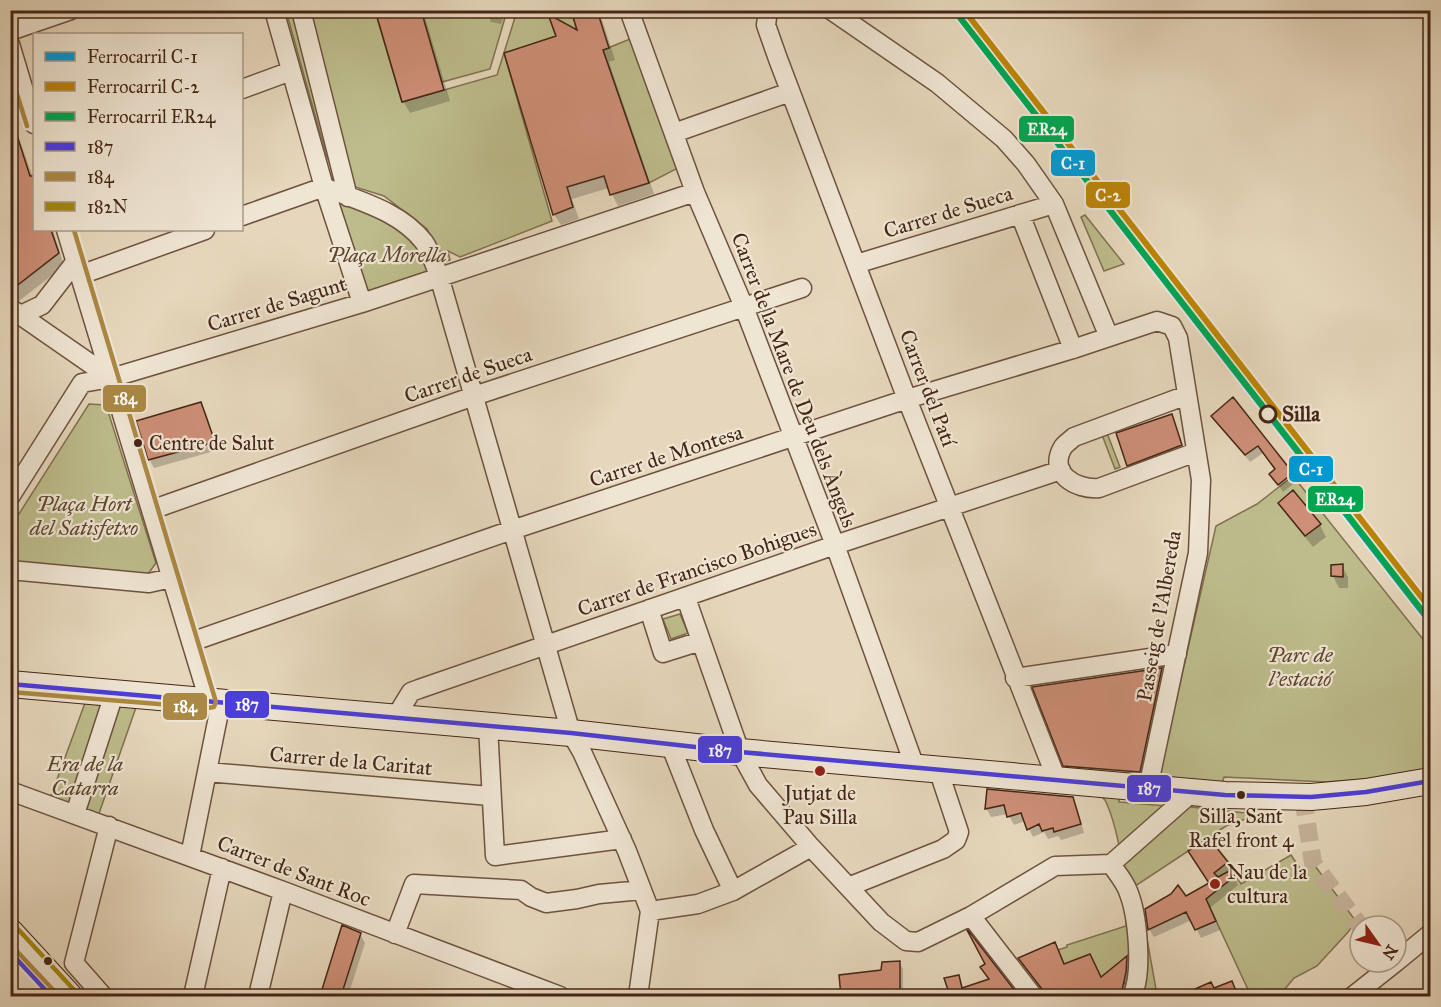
<svg xmlns="http://www.w3.org/2000/svg" width="1441" height="1007" font-family="'IM FELL Great Primer',serif">
  <style>
    .green { fill: #bdbc8c; stroke: #817150; stroke-width: 1.5 }
    .shadow { fill: #0003 }
    .building { fill: #cd8f77; stroke: #452615; stroke-width: 1.5 }
    .lines { fill: none; stroke-linecap: round; stroke-linejoin: round }
    .street-tunnel { stroke: #c6b49b; stroke-width: 18; stroke-dasharray: 18 9; stroke-linecap: butt }
    .street-casing { stroke: #6d523f; stroke-width: 21 }
    .secondary-casing { stroke: #452615; stroke-width: 28 }
    .street { stroke: #efe5d3; stroke-width: 18 }
    .secondary { stroke: #efe5d3; stroke-width: 26 }
    .bus-1-casing { stroke: #efe5d3; stroke-width: 9 }
    .bus-2-casing { stroke: #efe5d3; stroke-width: 9 }
    .bus-3-casing { stroke: #efe5d3; stroke-width: 9 }
    .bus-1 { stroke: #4b3edb; stroke-width: 4.5 }
    .bus-2 { stroke: #ab8843; stroke-width: 4.5 }
    .bus-3 { stroke: #a3890e; stroke-width: 4.5 }
    .rail-1-casing { stroke: #efe5d3; stroke-width: 10 }
    .rail-2-casing { stroke: #efe5d3; stroke-width: 10 }
    .rail-3-casing { stroke: #efe5d3; stroke-width: 10 }
    .rail-1 { stroke: #009ad5; stroke-width: 6 }
    .rail-2 { stroke: #bb8407; stroke-width: 6 }
    .rail-3 { stroke: #00a651; stroke-width: 6 }
    .stop-dot { fill: #efe5d3; stroke: #452615; stroke-width: 3 }
    .bus-dot { fill: #452615; stroke: #efe5d3; stroke-width: 2 }
    .poi-dot { fill: #8f2418; stroke: #efe5d3; stroke-width: 2 }
    .labels { text-anchor: middle; dominant-baseline: central; stroke-width: 4.5; stroke-linejoin: round; paint-order: stroke }
    .bus-label { font-size: 20px; fill: #452615; stroke: #efe5d3; text-anchor: start }
    .street-label { font-size: 21px; fill: #452615; stroke: #efe5d3 }
    .park-label { font-size: 21px; font-style: italic; fill: #5d442d; stroke: #efe5d3 }
    .stop-label { font-size: 21px; font-weight: bold; fill: #452615; stroke: #efe5d3; text-anchor: start }
    .poi-label { font-size: 21px; fill: #452615; stroke: #efe5d3 }
    .line-badge { stroke: #efe5d3; stroke-width: 2 }
    .badge-label { font-size: 16px; text-anchor: middle; font-weight: bold; fill: #fff }
  </style>
  <rect width="100%" height="100%" fill="#e6d7bc"/>
  <filter id="stains"><feTurbulence type="fractalNoise" baseFrequency=".00333" numOctaves="4"/><feColorMatrix values="0 0 0 0 .2 0 0 0 0 .09 0 0 0 0 .02 0 0 0 .5 -.17"/></filter>
  <radialGradient id="worn" r=".72"><stop offset=".6" stop-color="#630" stop-opacity="0"/><stop offset="1" stop-color="#630" stop-opacity=".3"/></radialGradient>
  <path class="green" d="M 286,11 L 375,11 L 402,102 L 497,75 L 517,11 L 571,11 L 577,30 L 549,15 L 556,37 L 504,53 L 552,221 L 460,257 L 448,251 L 450,260 L 443,262 L 427,229 L 384,196 L 336,181 L 326,154 Z
    M 421,11 L 507,11 L 490,69 L 442,82 Z
    M 630,39 L 680,167 L 649,183 L 603,50 Z
    M 335,197 L 378,214 L 423,249 L 428,277 L 367,296 Z
    M 1085,215 L 1124,264 L 1104,271 L 1081,217 Z
    M 89,404 L 106,405 L 156,563 L 145,578 L 11,564 L 10,528 Z
    M 1107,433 L 1120,467 L 1115,469 L 1102,435 Z
    M 1293,476 L 1430,648 L 1430,770 L 1381,778 L 1326,782 L 1224,777 L 1221,787 L 1168,783 L 1159,775 L 1216,526 L 1257,504 Z
    M 680,614 L 688,633 L 671,639 L 663,619 Z
    M 89,692 L 140,696 L 96,822 L 48,804 Z
    M 1120,791 L 1119,802 L 1178,807 L 1194,796 L 1192,807 L 1245,813 L 1245,803 L 1252,803 L 1254,816 L 1226,826 L 1132,888 L 1142,911 L 1156,989 L 1142,996 L 1117,996 L 1122,995 L 1126,986 L 1123,980 L 1077,996 L 1058,950 L 1067,947 L 1067,945 L 1126,926 C 1128,892 1120,833 1106,802 C 1105,798 1100,796 1097,793 Z
    M 1291,855 L 1301,870 L 1313,863 L 1355,920 L 1349,931 L 1317,966 L 1294,978 L 1279,996 L 1251,996 L 1206,899 L 1214,873 L 1228,862 L 1241,884 Z"/>
  <path class="shadow" d="M 377,10 L 423,10 L 450,101 L 410,113 L 403,101 Z
    M 493,10 L 506,10 L 501,24 L 491,22 L 490,20 Z
    M 572,10 L 599,10 L 615,60 L 609,62 L 654,194 L 618,206 L 609,188 L 572,199 L 579,219 L 561,225 L 554,214 L 580,33 Z
    M 10,113 L 34,180 L 34,230 L 53,230 L 64,266 L 19,301 L 10,295 Z
    M 1233,399 L 1297,481 L 1283,492 L 1271,474 L 1276,470 L 1263,453 L 1250,462 L 1213,416 Z
    M 201,404 L 206,413 L 218,450 L 154,468 L 149,459 Z
    M 1174,421 L 1184,451 L 1131,470 L 1128,465 Z
    M 1293,492 L 1320,525 L 1326,537 L 1313,547 L 1287,515 L 1280,503 Z
    M 1342,566 L 1348,577 L 1348,588 L 1339,588 L 1333,576 Z
    M 1161,669 L 1165,676 L 1143,779 L 1069,772 L 1065,765 Z
    M 988,791 L 1072,798 L 1077,807 L 1084,833 L 1061,840 L 1058,836 L 1048,839 L 1044,832 L 1033,837 L 1025,821 L 1014,825 L 1008,814 L 991,817 L 986,808 Z
    M 1209,840 L 1227,863 L 1238,885 L 1210,908 L 1220,930 L 1201,938 L 1192,920 L 1154,937 L 1149,929 L 1185,898 L 1210,884 Z
    M 343,927 L 360,934 L 365,943 L 348,996 L 321,996 Z
    M 977,944 L 1017,996 L 917,996 L 949,990 L 958,976 L 964,989 L 990,980 L 987,964 Z
    M 1126,958 L 1130,964 L 1126,996 L 1045,996 L 1024,965 L 1064,966 L 1101,979 Z
    M 899,962 L 903,969 L 903,996 L 842,996 L 841,976 L 882,972 Z
    M 1231,982 L 1239,996 L 1187,996 L 1186,995 L 1214,989 Z"/>
  <path class="building" d="M 375,10 L 421,10 L 444,90 L 402,102 Z
    M 571,10 L 597,10 L 609,48 L 603,50 L 649,183 L 610,195 L 604,176 L 567,187 L 573,207 L 553,215 L 504,53 L 556,36 L 548,14 L 577,30 Z
    M 10,123 L 13,123 L 30,176 L 34,176 L 34,230 L 51,230 L 59,253 L 10,291 Z
    M 1233,397 L 1293,473 L 1278,485 L 1269,474 L 1275,469 L 1258,446 L 1245,455 L 1211,416 Z
    M 201,402 L 215,442 L 148,460 L 136,421 Z
    M 1172,414 L 1182,445 L 1127,466 L 1116,433 Z
    M 1293,490 L 1321,524 L 1305,536 L 1278,503 Z
    M 1343,564 L 1343,577 L 1331,576 L 1331,565 Z
    M 1162,668 L 1140,772 L 1063,766 L 1032,687 Z
    M 987,789 L 1073,797 L 1081,824 L 1054,832 L 1053,828 L 1042,831 L 1039,824 L 1027,830 L 1021,813 L 1007,817 L 1004,805 L 985,809 Z
    M 1209,838 L 1228,862 L 1214,873 L 1218,877 L 1231,870 L 1235,876 L 1206,899 L 1216,921 L 1195,930 L 1186,912 L 1148,930 L 1145,909 L 1171,894 L 1178,885 L 1186,896 L 1209,883 L 1188,851 Z
    M 342,925 L 361,933 L 341,996 L 320,996 Z
    M 967,930 L 968,930 L 1019,996 L 944,996 L 944,995 L 949,993 L 944,978 L 959,975 L 962,988 L 989,979 L 980,967 L 985,964 Z
    M 1055,942 L 1064,964 L 1090,954 L 1101,977 L 1127,956 L 1126,972 L 1121,995 L 1044,996 L 1042,989 L 1018,958 Z
    M 900,961 L 900,996 L 841,996 L 839,975 L 881,970 L 882,962 Z
    M 1232,981 L 1238,996 L 1179,996 L 1211,982 L 1214,988 Z"/>
  <g class="lines">
    <path class="street-tunnel" d="M 1303,797 L 1313,863 L 1360,926"/>
    <g class="street-casing">
      <path id="street" d="M 274,10 L 324,187 L 362,303
        M 301,10 L 348,197
        M 629,10 L 695,192 L 744,307 L 835,545 L 915,767
        M 768,10 L 766,25 L 778,59 L 907,399 L 1057,780
        M 831,10 L 937,83 L 1004,139 L 1026,164 L 1054,204 L 1109,337
        M 10,31 L 71,10
        M 10,44 L 34,124
        M 242,89 L 291,71
        M 674,133 L 790,92
        M 324,187 C 359,201 400,211 424,242 C 431,252 435,266 439,276 L 571,733 L 582,752 L 627,851 L 650,911 L 638,996
        M 1020,214 L 1073,349
        M 242,216 L 324,187
        M 66,230 L 209,701
        M 856,264 L 1054,204
        M 80,275 L 205,230
        M 10,308 L 111,378
        M 21,315 L 42,305 L 76,261
        M 1187,395 L 1074,437 C 1071,440 1066,443 1063,447 C 1047,473 1076,490 1099,488 L 1196,452
        M 10,497 L 82,383 L 111,378 L 362,303 L 695,192
        M 151,510 L 474,396 L 802,288
        M 10,570 L 149,583 L 171,578
        M 686,598 L 740,752 L 758,785 L 811,847 L 881,922 L 906,941 L 918,942 L 971,916 L 1055,866 L 1111,864
        M 649,609 L 663,653 L 701,641
        M 191,642 L 512,530 L 907,399 L 1073,349 L 1157,321 L 1172,326 L 1178,338 L 1201,480 L 1198,553 L 1148,788
        M 1015,678 L 1177,654
        M 395,718 L 411,692 L 419,689 L 835,545 L 1061,470
        M 488,726 L 495,856 L 622,839
        M 670,744 L 704,830 L 733,891
        M 207,772 L 490,796
        M 10,791 L 286,892 L 560,996
        M 75,814 L 114,694
        M 190,856 L 221,702
        M 1111,864 C 1117,873 1125,882 1128,891 C 1138,915 1143,974 1132,996
        M 1111,864 L 1188,796
        M 848,887 L 943,849 L 956,840 L 959,832 L 938,769
        M 650,911 L 698,904 L 733,891 L 811,847
        M 971,916 L 1033,996
        M 395,934 L 414,884 L 521,890 L 531,897 L 546,903 L 577,899 L 599,894 L 642,890
        M 1396,962 L 1430,934
        M 103,996 L 74,963 L 109,826
        M 193,996 L 222,868
        M 258,996 L 283,891
        M 1353,996 L 1396,962"/>
    </g>
    <g class="secondary-casing">
      <path id="secondary" d="M 10,684 L 571,733 L 740,752 L 1225,795 L 1311,797 L 1366,792 L 1430,781
        M 10,932 L 69,996"/>
    </g>
    <use href="#street" class="street"/>
    <use href="#secondary" class="secondary"/>
    <g class="bus-1-casing">
      <path id="bus-1" d="M 10,684 L 571,733 L 740,752 L 1225,795 L 1311,797 L 1366,792 L 1430,781
        M 10,952 L 51,996"/>
    </g>
    <g class="bus-2-casing">
      <path id="bus-2" d="M 10,72 L 27,126
        M 10,692 L 208,708 L 214,707 L 216,702 L 74,230
        M 10,944 L 59,996"/>
    </g>
    <g class="bus-3-casing">
      <path id="bus-3" d="M 16,927 L 75,991"/>
    </g>
    <use href="#bus-1" class="bus-1"/>
    <use href="#bus-2" class="bus-2"/>
    <use href="#bus-3" class="bus-3"/>
    <g class="rail-1-casing">
      <path id="rail-1" d="M 954,10 L 1430,622"/>
    </g>
    <g class="rail-2-casing">
      <path id="rail-2" d="M 964,10 L 1430,608"/>
    </g>
    <g class="rail-3-casing">
      <path id="rail-3" d="M 958,15 L 1424,613"/>
    </g>
    <use href="#rail-1" class="rail-1"/>
    <use href="#rail-2" class="rail-2"/>
    <use href="#rail-3" class="rail-3"/>
  </g>
  <circle class="stop-dot" cx="1268" cy="414" r="8"/>
  <g class="bus-dot">
    <circle cx="138" cy="443" r="5"/>
    <circle cx="1241" cy="795" r="5"/>
    <circle cx="48" cy="961" r="5"/>
  </g>
  <g class="poi-dot">
    <circle cx="820" cy="771" r="6"/>
    <circle cx="1215" cy="884" r="6"/>
  </g>
  <g class="labels">
    <g class="bus-label">
      <text x="149" y="443">Centre de Salut</text>
      <text x="1241" y="816" text-anchor="middle">Silla, Sant<tspan x="1241" dy="24">Rafel front 4</tspan></text>
    </g>
    <g class="street-label">
      <text transform="translate(948 212) rotate(-17)">Carrer de Sueca</text>
      <text transform="translate(277 304) rotate(-17)">Carrer de Sagunt</text>
      <text transform="translate(468 375) rotate(-19)">Carrer de Sueca</text>
      <text transform="translate(794 380) rotate(69)">Carrer de la Mare de Deu dels Àngels</text>
      <text transform="translate(928 388) rotate(69)">Carrer del Patí</text>
      <text transform="translate(666 456) rotate(-18)">Carrer de Montesa</text>
      <text transform="translate(697 569) rotate(-19)">Carrer de Francisco Bohigues</text>
      <text transform="translate(1159 616) rotate(-80)">Passeig de l'Albereda</text>
      <text transform="translate(351 761) rotate(5)">Carrer de la Caritat</text>
      <text transform="translate(294 871) rotate(21)">Carrer de Sant Roc</text>
    </g>
    <g class="park-label">
      <text x="387" y="255">Plaça Morella</text>
      <text x="84" y="504">Plaça Hort<tspan x="84" dy="24">del Satisfetxo</tspan></text>
      <text x="1300" y="655">Parc de<tspan x="1300" dy="24">l'estació</tspan></text>
      <text x="85" y="764">Era de la<tspan x="85" dy="24">Catarra</tspan></text>
    </g>
    <g class="stop-label">
      <text x="1282" y="414">Silla</text>
    </g>
    <g class="poi-label">
      <text x="820" y="793">Jutjat de<tspan x="820" dy="24">Pau Silla</tspan></text>
      <text x="1227" y="872" text-anchor="start">Nau de la<tspan x="1227" dy="24">cultura</tspan></text>
    </g>
  </g>
  <g class="line-badge">
    <rect x="1018" y="115" width="57" height="28" rx="6" fill="#00a651"/>
    <rect x="1050" y="149" width="46" height="28" rx="6" fill="#009ad5"/>
    <rect x="1085" y="181" width="46" height="28" rx="6" fill="#bb8407"/>
    <rect x="102" y="384" width="45" height="29" rx="6" fill="#ab8843"/>
    <rect x="1288" y="455" width="46" height="28" rx="6" fill="#009ad5"/>
    <rect x="1307" y="485" width="57" height="28" rx="6" fill="#00a651"/>
    <rect x="224" y="690" width="46" height="29" rx="6" fill="#4b3edb"/>
    <rect x="162" y="692" width="46" height="29" rx="6" fill="#ab8843"/>
    <rect x="697" y="735" width="46" height="29" rx="6" fill="#4b3edb"/>
    <rect x="1126" y="774" width="46" height="29" rx="6" fill="#4b3edb"/>
  </g>
  <g class="badge-label">
    <text x="1047" y="135">ER24</text>
    <text x="1073" y="169">C-1</text>
    <text x="1108" y="201">C-2</text>
    <text x="125" y="404">184</text>
    <text x="1311" y="475">C-1</text>
    <text x="1335" y="505">ER24</text>
    <text x="247" y="710">187</text>
    <text x="185" y="712">184</text>
    <text x="720" y="756">187</text>
    <text x="1149" y="794">187</text>
  </g>
  <rect width="1441" height="1007" fill="none" stroke="#e6d7bc" stroke-width="36"/>
  <rect x="12" y="12" width="1417" height="983" fill="none" stroke="#452615" stroke-width="3"/>
  <rect x="18" y="18" width="1405" height="971" fill="none" stroke="#452615" stroke-width="1.5"/>
  <rect x="33" y="33" width="210" height="198" fill="#efe5d3" stroke="#ab9987" stroke-width="1.5"/>
  <rect x="45" y="52" width="30" height="9" fill="#009ad5" stroke="#ab9987" stroke-width="1.5"/>
  <text x="87" y="63" font-size="18" fill="#452615">Ferrocarril C-1</text>
  <rect x="45" y="82" width="30" height="9" fill="#bb8407" stroke="#ab9987" stroke-width="1.5"/>
  <text x="87" y="93" font-size="18" fill="#452615">Ferrocarril C-2</text>
  <rect x="45" y="112" width="30" height="9" fill="#00a651" stroke="#ab9987" stroke-width="1.5"/>
  <text x="87" y="123" font-size="18" fill="#452615">Ferrocarril ER24</text>
  <rect x="45" y="142" width="30" height="9" fill="#4b3edb" stroke="#ab9987" stroke-width="1.5"/>
  <text x="87" y="153" font-size="18" fill="#452615">187</text>
  <rect x="45" y="172" width="30" height="9" fill="#ab8843" stroke="#ab9987" stroke-width="1.5"/>
  <text x="87" y="183" font-size="18" fill="#452615">184</text>
  <rect x="45" y="202" width="30" height="9" fill="#a3890e" stroke="#ab9987" stroke-width="1.5"/>
  <text x="87" y="213" font-size="18" fill="#452615">182N</text>
  <g transform="translate(1378 944) rotate(124)"><circle r="28" fill="#efe5d3" stroke="#ab9987" stroke-width="1.5"/>
  <path d="M0-4.5L10 22L0 15L-10 22Z" fill="#8f2418"/>
  <text y="-9" font-size="16" font-weight="bold" text-anchor="middle" fill="#452615">N</text>
  </g>
  <rect width="100%" height="100%" filter="url(#stains)"/>
  <rect width="100%" height="100%" fill="url(#worn)"/>
</svg>
